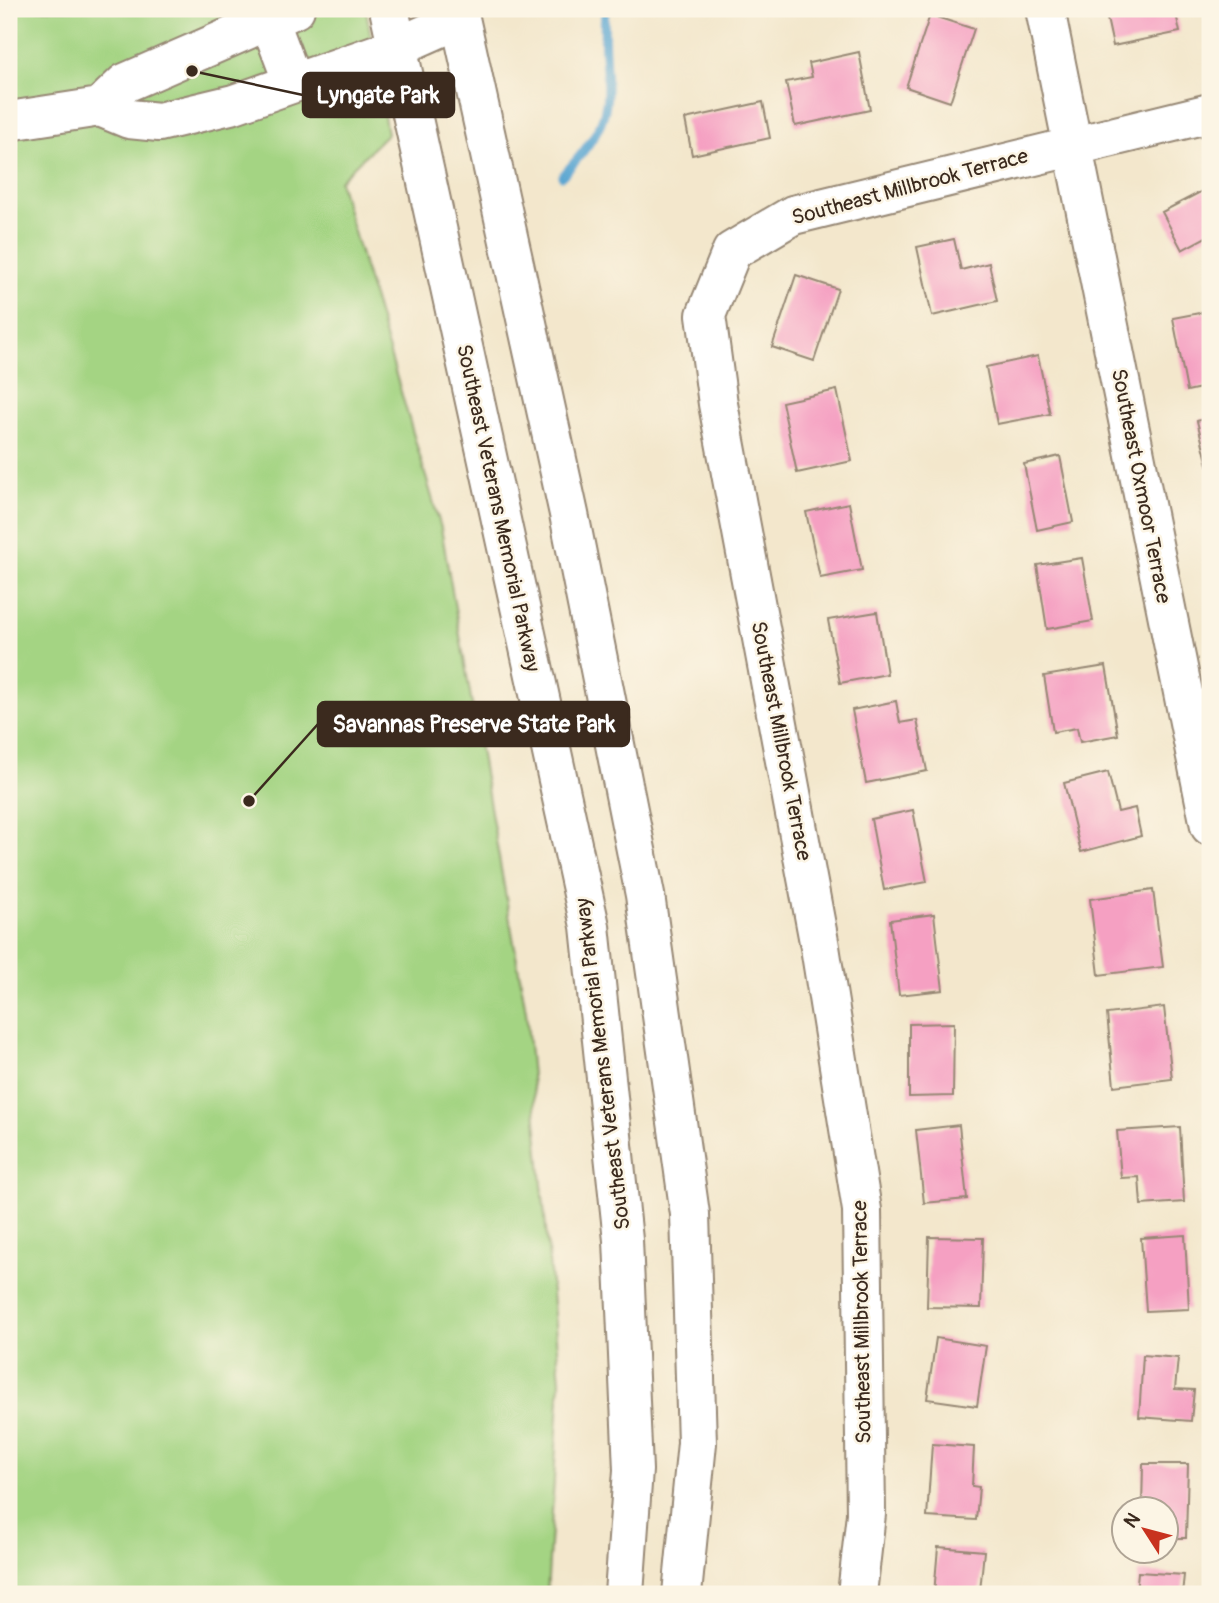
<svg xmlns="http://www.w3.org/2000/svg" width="1219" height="1603" font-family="Pangolin,sans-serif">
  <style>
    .green { fill: #a4d483; stroke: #707f50; stroke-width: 2 }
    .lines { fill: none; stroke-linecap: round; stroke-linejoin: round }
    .stream { stroke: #59a5d1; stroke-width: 9 }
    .building { fill: #f5a0c2 }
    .minor-casing { stroke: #978875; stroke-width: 42 }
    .major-casing { stroke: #978875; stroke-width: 42 }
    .minor { stroke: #fff; stroke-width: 38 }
    .major { stroke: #fff; stroke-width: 38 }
    .labels { text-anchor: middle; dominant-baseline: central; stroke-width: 5; stroke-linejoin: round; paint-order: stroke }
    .street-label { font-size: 21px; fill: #3b2a1e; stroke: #fcf5e5 }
    .leader { fill: none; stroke: #3b2a1e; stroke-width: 2.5 }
    .callout-dot { fill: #3b2a1e; stroke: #fcf5e5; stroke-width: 2.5 }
    .callout { fill: #3b2a1e; stroke: #3b2a1e; stroke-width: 2.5 }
    .callout-label { font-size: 23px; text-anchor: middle; font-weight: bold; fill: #fff }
  </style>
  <rect width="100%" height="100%" fill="#fcf5e5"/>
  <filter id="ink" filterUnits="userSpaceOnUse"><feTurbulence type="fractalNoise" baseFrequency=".0143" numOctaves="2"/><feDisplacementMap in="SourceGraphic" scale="14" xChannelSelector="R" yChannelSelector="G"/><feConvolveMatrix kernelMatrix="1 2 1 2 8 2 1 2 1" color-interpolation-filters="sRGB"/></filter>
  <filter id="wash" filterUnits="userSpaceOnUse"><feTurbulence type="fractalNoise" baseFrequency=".00686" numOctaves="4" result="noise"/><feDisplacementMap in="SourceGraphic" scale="28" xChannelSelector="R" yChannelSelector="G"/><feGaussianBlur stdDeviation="1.57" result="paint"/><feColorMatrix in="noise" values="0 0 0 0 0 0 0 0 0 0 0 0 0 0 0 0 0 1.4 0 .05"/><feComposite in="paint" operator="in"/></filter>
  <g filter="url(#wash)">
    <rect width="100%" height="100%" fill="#f3e7cc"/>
    <path class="green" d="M 9,9 L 366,9 L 387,134 L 339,181 L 441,528 L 526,1011 L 560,1381 L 547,1594 L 9,1594 Z"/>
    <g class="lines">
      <path class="stream" d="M 562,176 C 630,105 599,92 605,9"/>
    </g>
    <g id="blocks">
      <path class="building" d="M 1105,9 L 1175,9 L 1180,32 L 1113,46 Z
        M 930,15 L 974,29 L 950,102 L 906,87 Z
        M 859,52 L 870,110 L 795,126 L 786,82 L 812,77 L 809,63 Z
        M 763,102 L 770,138 L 692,155 L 685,119 Z
        M 1210,187 L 1210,235 L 1182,250 L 1162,212 Z
        M 954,239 L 961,270 L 989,263 L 997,301 L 932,316 L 917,247 Z
        M 796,275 L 838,289 L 814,361 L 772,347 Z
        M 1210,311 L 1210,386 L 1187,391 L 1173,318 Z
        M 1038,356 L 1050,414 L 997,424 L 986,367 Z
        M 837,390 L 852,461 L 797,473 L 782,402 Z
        M 1210,417 L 1210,469 L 1209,469 L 1197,421 Z
        M 1060,456 L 1073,522 L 1037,530 L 1024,464 Z
        M 849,503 L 862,570 L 820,578 L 806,512 Z
        M 1082,558 L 1093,621 L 1047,629 L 1037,565 Z
        M 877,612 L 887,674 L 840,683 L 828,620 Z
        M 1106,666 L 1118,735 L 1080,742 L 1077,728 L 1053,732 L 1044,676 Z
        M 896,701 L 900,723 L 917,720 L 927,771 L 866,783 L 852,710 Z
        M 1108,772 L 1118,812 L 1135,808 L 1141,836 L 1081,852 L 1064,783 Z
        M 913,810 L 927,882 L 884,890 L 871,819 Z
        M 1153,890 L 1163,967 L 1099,975 L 1090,899 Z
        M 934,914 L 943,990 L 899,995 L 890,920 Z
        M 1164,1007 L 1172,1079 L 1114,1086 L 1107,1014 Z
        M 954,1023 L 953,1096 L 909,1097 L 909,1024 Z
        M 959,1125 L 967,1199 L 924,1203 L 916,1130 Z
        M 1180,1127 L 1184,1202 L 1141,1205 L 1139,1177 L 1121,1178 L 1117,1131 Z
        M 1185,1235 L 1189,1309 L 1146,1311 L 1141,1238 Z
        M 929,1237 L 983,1238 L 981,1308 L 927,1307 Z
        M 936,1338 L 986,1346 L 977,1406 L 927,1399 Z
        M 1143,1355 L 1178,1358 L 1175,1389 L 1194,1390 L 1191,1421 L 1139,1417 Z
        M 932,1444 L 974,1447 L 972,1486 L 979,1487 L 976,1520 L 927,1517 Z
        M 1143,1464 L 1188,1464 L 1186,1538 L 1166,1538 L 1166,1508 L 1142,1508 Z
        M 938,1547 L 984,1551 L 980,1591 L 975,1591 L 974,1594 L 934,1594 Z
        M 1138,1572 L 1184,1575 L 1182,1594 L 1136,1594 Z"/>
    </g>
  </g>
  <g filter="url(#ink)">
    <use href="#blocks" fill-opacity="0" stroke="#978875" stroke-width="2"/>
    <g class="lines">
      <g class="minor-casing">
        <path id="minor" d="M 1045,9 L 1210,826
          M 270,22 L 293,83
          M 100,107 L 129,119 L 159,122 L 234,104 L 397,47 L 460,19
          M 9,121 L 100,107 L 125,83 L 295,9
          M 857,1594 L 866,1514 L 862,1210 L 820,947 L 718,404 L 706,315 L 732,251 L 793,215 L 1210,113"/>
      </g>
      <g class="major-casing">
        <path id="major" d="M 389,9 L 590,926 L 623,1240 L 633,1470 L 624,1594
          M 458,9 L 569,514 L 645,895 L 690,1214 L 697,1443 L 682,1594"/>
      </g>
      <use href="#minor" class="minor"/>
      <use href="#major" class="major"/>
    </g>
  </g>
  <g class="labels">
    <g class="street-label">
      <text transform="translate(910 187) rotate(-15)">Southeast Millbrook Terrace</text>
      <text transform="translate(1141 486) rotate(79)">Southeast Oxmoor Terrace</text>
      <text transform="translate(498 508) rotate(78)">Southeast Veterans Memorial Parkway</text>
      <text transform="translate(781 741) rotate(79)">Southeast Millbrook Terrace</text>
      <text transform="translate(603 1064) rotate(-97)">Southeast Veterans Memorial Parkway</text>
      <text transform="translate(862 1322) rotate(-91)">Southeast Millbrook Terrace</text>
    </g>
  </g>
  <path class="leader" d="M192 71L303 95M249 801L318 724"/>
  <g class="callout-dot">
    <circle cx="192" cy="71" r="7"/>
    <circle cx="249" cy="801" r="7"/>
  </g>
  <g class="callout">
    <rect x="303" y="73" width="151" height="44" rx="7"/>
    <rect x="318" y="702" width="311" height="44" rx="7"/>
  </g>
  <g class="callout-label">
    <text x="378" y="103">Lyngate Park</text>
    <text x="474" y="732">Savannas Preserve State Park</text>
  </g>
  <rect width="1219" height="1603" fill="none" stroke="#fcf5e5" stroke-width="35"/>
  <g transform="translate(1145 1530) rotate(306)"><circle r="33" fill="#fcf5e5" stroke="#afa495" stroke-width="2"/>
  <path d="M0-5L12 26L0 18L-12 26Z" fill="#c8321e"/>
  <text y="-10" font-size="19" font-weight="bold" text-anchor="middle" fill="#3b2a1e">N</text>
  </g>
</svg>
